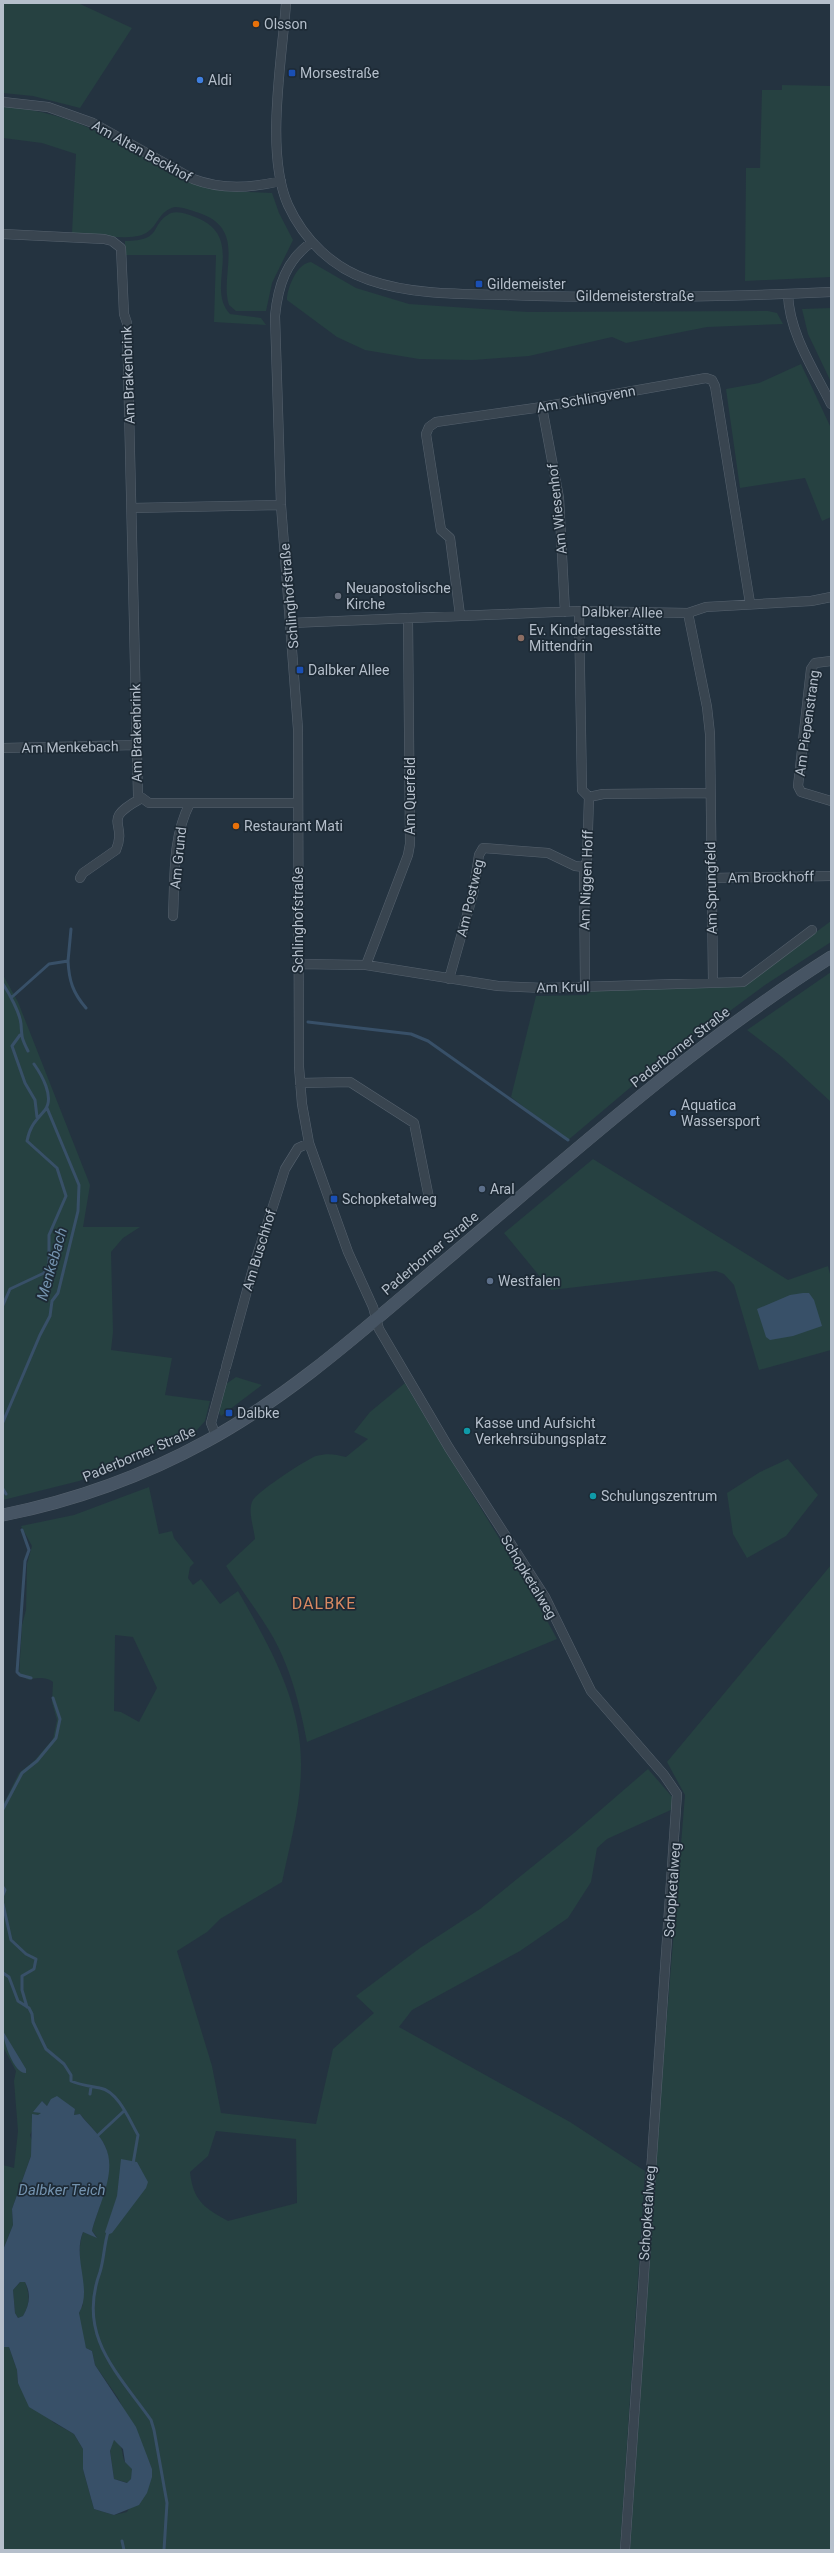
<svg xmlns="http://www.w3.org/2000/svg" width="834" height="2553" font-family="Roboto,sans-serif">
  <style>
    .green { fill: #264141; fill-rule: evenodd }
    .water { fill: #385068; fill-rule: evenodd }
    .lines { fill: none; stroke-linecap: round; stroke-linejoin: round }
    .stream { stroke: #385068; stroke-width: 3 }
    .minor-casing { stroke: #56626e; stroke-width: 10 }
    .secondary-casing { stroke: #56626e; stroke-width: 13 }
    .minor { stroke: #394550; stroke-width: 9 }
    .secondary { stroke: #465463; stroke-width: 12 }
    .food-dot { fill: #e8710a; stroke: #1d2a35; stroke-width: 1.5 }
    .transit-dot { fill: #1a4fb4; stroke: #1d2a35; stroke-width: 1.5 }
    .shop-dot { fill: #3f7fe0; stroke: #1d2a35; stroke-width: 1.5 }
    .worship-dot { fill: #6b7280; stroke: #1d2a35; stroke-width: 1.5 }
    .education-dot { fill: #8d6e63; stroke: #1d2a35; stroke-width: 1.5 }
    .service-dot { fill: #5c6f8a; stroke: #1d2a35; stroke-width: 1.5 }
    .culture-dot { fill: #0f9aa8; stroke: #1d2a35; stroke-width: 1.5 }
    .labels { text-anchor: middle; dominant-baseline: central; stroke-width: 3.5; stroke-linejoin: round; paint-order: stroke }
    .poi-label { font-size: 14px; fill: #b5bfcb; stroke: #1d2a35; text-anchor: start }
    .street-label { font-size: 14px; fill: #b5bfcb; stroke: #1d2a35 }
    .water-label { font-size: 15px; font-style: italic; fill: #7493af; stroke: #1d2a35 }
    .quarter-label { font-size: 16px; letter-spacing: 1px; fill: #d98a62; stroke: #1d2a35 }
  </style>
  <rect width="100%" height="100%" fill="#243340"/>
  <path class="green" d="M 3,3 L 78,3 L 132,28 L 80,108 L 33,96 L 3,93 Z
    M 782,85 L 831,86 L 831,277 L 745,281 L 746,168 L 760,168 L 762,90 L 782,90 Z
    M 3,107 C 79,111 126,148 191,183 L 207,188 L 224,191 L 272,193 L 279,213 L 293,240 L 272,283 L 266,311 L 236,311 L 229,305 C 219,275 247,231 202,214 C 193,211 184,207 175,207 C 158,211 159,225 146,233 C 132,242 89,234 72,233 L 76,154 L 42,143 L 3,138 Z
    M 171,213 C 180,211 187,214 195,217 C 248,237 204,287 230,314 L 261,318 L 266,325 L 214,322 L 216,255 L 125,255 L 125,241 C 164,241 149,224 171,213 Z
    M 311,262 L 356,288 L 409,304 L 528,312 L 768,311 L 777,313 L 783,324 L 707,327 L 626,343 L 612,337 L 529,356 L 473,360 L 419,359 L 365,350 L 337,337 L 287,300 C 287,288 297,263 311,262 Z
    M 831,308 L 831,382 L 808,334 L 802,309 Z
    M 801,364 L 831,428 L 831,517 L 822,521 L 805,478 L 740,488 L 726,389 L 759,383 Z
    M 831,921 L 831,942 L 765,985 L 700,1033 L 696,1032 L 567,1141 L 511,1097 L 536,996 L 587,995 L 588,991 L 743,986 Z
    M 831,972 L 831,1102 L 782,1057 L 747,1030 Z
    M 3,975 L 18,1002 L 90,1185 L 83,1227 L 140,1227 L 123,1238 L 111,1252 L 113,1332 L 111,1350 L 172,1358 L 165,1395 L 210,1401 L 205,1421 L 196,1431 L 164,1447 L 79,1481 L 3,1500 Z
    M 593,1159 L 788,1280 L 828,1266 L 831,1278 L 831,1350 L 759,1370 L 734,1285 L 724,1274 L 716,1271 L 551,1290 L 504,1233 Z
    M 236,1377 L 262,1385 L 221,1416 L 219,1412 L 226,1384 Z
    M 405,1383 C 455,1469 510,1551 557,1639 L 307,1742 C 300,1705 290,1665 270,1632 C 256,1609 240,1588 226,1566 L 255,1539 C 254,1528 247,1510 253,1500 C 257,1492 307,1459 316,1456 C 327,1453 335,1454 346,1457 L 368,1439 L 354,1432 L 370,1412 Z
    M 788,1459 L 818,1495 L 786,1536 L 747,1558 L 733,1534 L 727,1493 L 760,1472 Z
    M 149,1487 L 159,1534 L 172,1531 L 174,1538 L 194,1563 L 190,1567 L 188,1578 L 193,1585 L 201,1579 L 220,1604 L 238,1591 C 269,1645 302,1702 301,1766 C 301,1805 290,1844 282,1882 L 220,1919 L 207,1932 L 177,1951 L 212,2066 L 221,2113 L 316,2124 L 333,2049 L 374,2013 L 356,1996 L 420,1948 L 480,1909 L 574,1833 L 648,1769 L 674,1799 L 673,1809 L 607,1839 L 597,1848 L 591,1882 L 568,1918 L 520,1951 L 412,2010 L 399,2027 L 570,2122 L 645,2171 L 620,2550 L 3,2550 L 4,2347 L 9,2347 L 17,2370 L 18,2383 L 53,2422 L 74,2434 L 83,2449 L 83,2469 L 94,2509 L 114,2515 L 127,2512 L 152,2469 L 118,2398 L 95,2365 L 92,2351 L 86,2348 C 83,2338 79,2325 79,2314 C 79,2310 83,2307 83,2303 C 84,2281 75,2254 83,2232 L 97,2237 L 92,2231 C 98,2207 116,2170 105,2146 C 100,2135 88,2124 80,2114 L 74,2115 L 75,2109 L 50,2103 L 47,2106 L 42,2101 L 41,2113 L 30,2135 L 32,2141 L 31,2156 L 12,2209 L 13,2225 L 3,2250 L 3,2165 L 14,2168 L 18,2131 L 14,2081 L 16,2071 L 3,2047 L 3,1801 L 5,1801 L 19,1773 L 34,1761 L 53,1739 L 57,1720 L 52,1702 L 53,1682 C 48,1677 35,1677 29,1680 L 19,1675 L 22,1625 L 26,1610 L 27,1564 L 32,1546 L 21,1526 L 74,1515 ZM 115,1635 L 133,1637 L 157,1688 L 139,1722 L 121,1712 L 114,1711 ZM 216,2131 L 296,2139 L 297,2203 L 228,2221 C 204,2208 193,2200 190,2172 L 208,2156 Z
    M 831,1565 L 831,2550 L 630,2550 L 664,2052 L 685,1795 L 667,1762 Z
    M 20,2282 L 25,2282 C 30,2295 30,2304 23,2316 L 18,2318 L 15,2313 L 13,2290 Z
    M 113,2440 C 124,2443 121,2454 125,2462 C 127,2464 131,2466 133,2469 L 131,2479 L 128,2483 L 114,2479 L 110,2451 Z"/>
  <path class="water" d="M 803,1293 L 809,1293 L 814,1300 L 822,1326 L 793,1336 L 770,1340 L 766,1337 L 757,1309 L 790,1295 Z
    M 3,2031 L 26,2069 L 26,2073 C 14,2074 3,2041 3,2031 Z
    M 57,2096 L 75,2109 L 74,2115 L 80,2114 C 87,2124 100,2134 105,2146 C 118,2172 98,2206 92,2231 L 97,2238 L 83,2232 C 72,2258 93,2289 79,2313 L 86,2348 L 92,2351 L 95,2365 L 136,2427 L 152,2469 L 152,2477 L 147,2493 L 139,2505 L 114,2515 L 94,2509 L 83,2469 L 83,2449 L 74,2434 L 29,2407 L 18,2383 L 17,2370 L 9,2347 L 3,2347 L 3,2250 L 13,2225 L 12,2209 L 31,2156 L 32,2116 L 32,2114 L 38,2115 L 41,2113 L 33,2112 L 42,2101 L 47,2106 L 51,2099 ZM 20,2282 L 25,2282 C 31,2294 30,2304 23,2316 L 18,2318 L 15,2313 L 13,2290 ZM 114,2440 L 123,2449 L 125,2462 L 132,2469 L 131,2479 L 127,2483 L 114,2479 L 110,2451 Z
    M 121,2159 L 137,2162 L 148,2182 L 146,2188 L 112,2233 L 107,2235 L 105,2232 L 117,2196 Z"/>
  <g class="lines">
    <path class="stream" d="M 68,961 L 71,929
      M 3,984 C 9,993 20,1013 21,1024 C 22,1037 21,1037 28,1051
      M 12,997 L 49,964 L 68,961 C 69,981 73,993 86,1008
      M 308,1022 L 411,1034 L 428,1041 L 568,1140
      M 20,1035 L 12,1046 L 25,1083 L 35,1100 L 37,1117
      M 3,1305 L 10,1289 L 44,1273 L 49,1264 L 49,1235 L 66,1196 L 57,1168 L 27,1141 C 30,1125 36,1121 45,1110 C 55,1097 41,1074 34,1064
      M 3,1422 L 40,1335 L 50,1316 L 52,1301 L 58,1293 L 78,1211 L 79,1185 L 47,1108
      M 3,1489 L 6,1494
      M 22,1530 L 29,1550 L 25,1561 L 17,1672 L 20,1675 L 31,1678
      M 3,1809 L 22,1773 L 37,1761 L 56,1738 L 60,1719 L 53,1698
      M 3,1887 L 5,1890 L 3,1895
      M 3,1904 L 11,1940 L 26,1954 L 36,1959 L 34,1969 L 22,1976 L 22,1990 L 27,2007
      M 3,1973 L 9,1977 L 18,2001 L 29,2008 L 32,2014 L 33,2022 L 46,2049 L 64,2064 L 71,2075 L 71,2081 C 80,2085 90,2086 100,2088 C 118,2091 130,2121 138,2135 L 133,2164
      M 90,2094 L 91,2087
      M 95,2138 L 124,2111
      M 108,2232 C 104,2245 104,2259 100,2272 C 77,2335 116,2371 151,2420 L 154,2430 L 167,2503 L 164,2550
      M 122,2541 L 124,2550"/>
    <g class="minor-casing">
      <path id="minor" d="M 286,3 C 282,60 265,153 288,205 C 304,240 333,268 369,280 C 412,295 461,294 506,295 C 614,299 723,297 831,292
        M 3,102 L 48,107 L 93,123 L 193,179 C 222,190 251,188 281,181
        M 3,234 L 104,239 L 112,241 L 121,248 L 124,314 L 127,323 L 138,795 L 149,803 L 297,803
        M 312,242 C 286,260 278,286 275,316 L 281,505 L 298,729 L 299,1067 L 302,1104 L 309,1143 L 348,1252 L 373,1307 L 379,1329 L 449,1448 L 545,1597 L 591,1691 L 664,1775 L 677,1794 L 625,2550
        M 788,294 C 789,333 814,370 831,404
        M 542,407 L 559,498 L 565,612
        M 132,508 L 281,505
        M 579,611 L 582,790 L 589,797 L 587,861 L 584,867 L 585,987
        M 688,613 L 707,707 L 710,734 L 713,982
        M 460,615 L 450,538 L 441,530 L 426,434 L 429,427 L 436,422 L 542,407 L 706,378 L 712,380 L 715,386 L 750,603
        M 291,623 L 579,611 L 688,613 L 706,607 L 811,601 L 831,597
        M 831,661 L 815,663 L 811,669 L 798,786 L 801,792 L 831,801
        M 3,748 L 137,745
        M 589,797 L 603,794 L 710,793
        M 80,878 L 83,873 L 116,850 C 128,822 100,821 140,799
        M 711,878 L 831,876
        M 173,916 C 175,877 172,838 190,803
        M 298,964 L 366,965 L 498,986 L 545,988 L 743,982 L 812,930
        M 366,965 L 408,855 L 410,844 L 408,618
        M 449,979 L 473,894 L 479,855 L 483,848 L 548,853 L 575,866 L 584,867
        M 300,1083 L 350,1082 L 414,1123 L 429,1198
        M 226,1367 L 254,1265 L 285,1169 L 298,1148 L 309,1143
        M 216,1436 L 211,1423 L 225,1371"/>
    </g>
    <g class="secondary-casing">
      <path id="secondary" d="M 3,1515 C 73,1501 145,1475 207,1441 C 297,1392 375,1319 453,1254 C 575,1151 695,1043 831,957"/>
    </g>
    <use href="#minor" class="minor"/>
    <use href="#secondary" class="secondary"/>
  </g>
  <g class="food-dot">
    <circle cx="256" cy="24" r="4"/>
    <circle cx="236" cy="826" r="4"/>
  </g>
  <g class="transit-dot">
    <rect x="288" y="69" width="8" height="8" rx="2"/>
    <rect x="475" y="280" width="8" height="8" rx="2"/>
    <rect x="296" y="666" width="8" height="8" rx="2"/>
    <rect x="330" y="1195" width="8" height="8" rx="2"/>
    <rect x="225" y="1409" width="8" height="8" rx="2"/>
  </g>
  <g class="shop-dot">
    <circle cx="200" cy="80" r="4"/>
    <circle cx="673" cy="1113" r="4"/>
  </g>
  <circle class="worship-dot" cx="338" cy="596" r="4"/>
  <circle class="education-dot" cx="521" cy="638" r="4"/>
  <g class="service-dot">
    <circle cx="482" cy="1189" r="4"/>
    <circle cx="490" cy="1281" r="4"/>
  </g>
  <g class="culture-dot">
    <circle cx="467" cy="1431" r="4"/>
    <circle cx="593" cy="1496" r="4"/>
  </g>
  <g class="labels">
    <g class="poi-label">
      <text x="264" y="24">Olsson</text>
      <text x="300" y="73">Morsestraße</text>
      <text x="208" y="80">Aldi</text>
      <text x="487" y="284">Gildemeister</text>
      <text x="346" y="588">Neuapostolische<tspan x="346" dy="16">Kirche</tspan></text>
      <text x="529" y="630">Ev. Kindertagesstätte<tspan x="529" dy="16">Mittendrin</tspan></text>
      <text x="308" y="670">Dalbker Allee</text>
      <text x="244" y="826">Restaurant Mati</text>
      <text x="681" y="1105">Aquatica<tspan x="681" dy="16">Wassersport</tspan></text>
      <text x="490" y="1189">Aral</text>
      <text x="342" y="1199">Schopketalweg</text>
      <text x="498" y="1281">Westfalen</text>
      <text x="237" y="1413">Dalbke</text>
      <text x="475" y="1423">Kasse und Aufsicht<tspan x="475" dy="16">Verkehrsübungsplatz</tspan></text>
      <text x="601" y="1496">Schulungszentrum</text>
    </g>
    <g class="street-label">
      <text transform="translate(142 151) rotate(29)">Am Alten Beckhof</text>
      <text x="635" y="296">Gildemeisterstraße</text>
      <text transform="translate(128 375) rotate(-92)">Am Brakenbrink</text>
      <text transform="translate(586 399) rotate(-10)">Am Schlingvenn</text>
      <text transform="translate(557 509) rotate(-96)">Am Wiesenhof</text>
      <text transform="translate(289 596) rotate(-95)">Schlinghofstraße</text>
      <text transform="translate(622 612) rotate(1)">Dalbker Allee</text>
      <text transform="translate(807 723) rotate(-82)">Am Piepenstrang</text>
      <text transform="translate(136 733) rotate(-91)">Am Brakenbrink</text>
      <text transform="translate(70 747) rotate(-1)">Am Menkebach</text>
      <text transform="translate(410 796) rotate(-90)">Am Querfeld</text>
      <text transform="translate(178 858) rotate(-84)">Am Grund</text>
      <text transform="translate(771 877) rotate(-1)">Am Brockhoff</text>
      <text transform="translate(586 880) rotate(-88)">Am Niggen Hoff</text>
      <text transform="translate(711 888) rotate(-91)">Am Sprungfeld</text>
      <text transform="translate(470 898) rotate(-77)">Am Postweg</text>
      <text transform="translate(298 920) rotate(-90)">Schlinghofstraße</text>
      <text transform="translate(563 987) rotate(-1)">Am Krull</text>
      <text transform="translate(680 1047) rotate(-38)">Paderborner Straße</text>
      <text transform="translate(259 1250) rotate(-73)">Am Buschhof</text>
      <text transform="translate(430 1253) rotate(-40)">Paderborner Straße</text>
      <text transform="translate(139 1454) rotate(-23)">Paderborner Straße</text>
      <text transform="translate(529 1577) rotate(59)">Schopketalweg</text>
      <text transform="translate(672 1890) rotate(-86)">Schopketalweg</text>
      <text transform="translate(647 2213) rotate(-86)">Schopketalweg</text>
    </g>
    <g class="water-label">
      <text transform="translate(52 1264) rotate(-74)">Menkebach</text>
      <text x="62" y="2190">Dalbker Teich</text>
    </g>
    <g class="quarter-label">
      <text x="324" y="1603">DALBKE</text>
    </g>
  </g>
  <rect width="834" height="2553" fill="none" stroke="#b5bfcb" stroke-width="8"/>
</svg>
